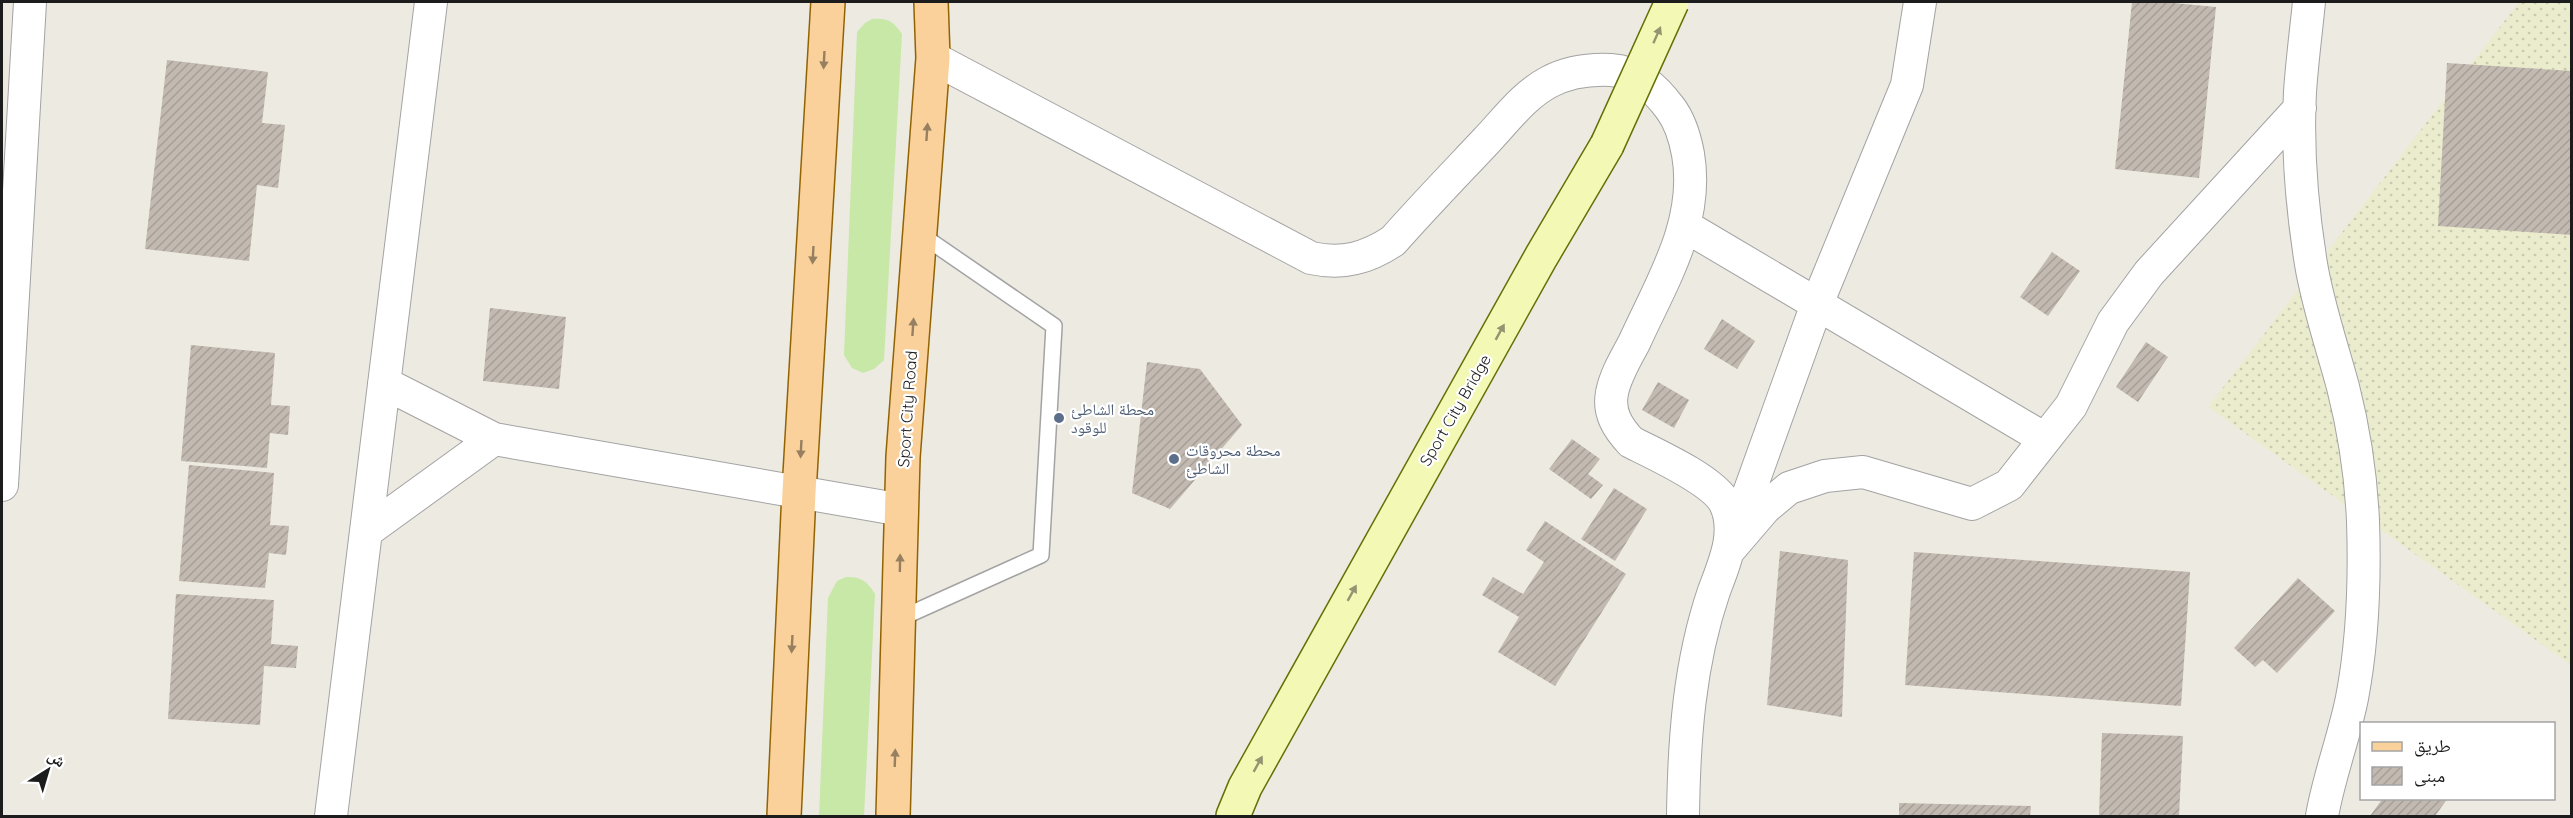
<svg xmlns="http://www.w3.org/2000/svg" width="2573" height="818" font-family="Quicksand,'Noto Naskh Arabic',sans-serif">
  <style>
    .farmland { fill: url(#farmland-dots) }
    .grass { fill: #c7e8a7 }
    .building { fill: url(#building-hatch) }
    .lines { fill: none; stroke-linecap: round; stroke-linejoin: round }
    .lane-casing { stroke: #a3a3a3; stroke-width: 18 }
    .street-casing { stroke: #a3a3a3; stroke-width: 34 }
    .secondary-casing { stroke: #647006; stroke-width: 36 }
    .primary-casing { stroke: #926302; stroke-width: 36 }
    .lane { stroke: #fff; stroke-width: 15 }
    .street { stroke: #fff; stroke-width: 32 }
    .secondary { stroke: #f4f8b5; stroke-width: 33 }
    .primary { stroke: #fad19a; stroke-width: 33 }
    .secondary-bridge-casing { stroke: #647006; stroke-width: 36; stroke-linecap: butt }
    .secondary-bridge { stroke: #f4f8b5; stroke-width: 33 }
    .oneway { fill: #939570 }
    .oneway2 { fill: #968061 }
    .service-dot { fill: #5c6f8a; stroke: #fff; stroke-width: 2 }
    .labels { text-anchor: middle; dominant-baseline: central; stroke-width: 4.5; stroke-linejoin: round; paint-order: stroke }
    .street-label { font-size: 16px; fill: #1c1c1c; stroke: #fff }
    .service-label { font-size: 16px; fill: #4e5e75; stroke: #fff; text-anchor: start }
  </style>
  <defs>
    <pattern id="farmland-dots" width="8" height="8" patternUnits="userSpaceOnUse" patternTransform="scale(1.5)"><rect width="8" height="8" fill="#eaeccd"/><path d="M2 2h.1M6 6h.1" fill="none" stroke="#c8caaf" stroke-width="1.8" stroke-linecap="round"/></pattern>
    <pattern id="building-hatch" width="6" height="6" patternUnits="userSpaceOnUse" patternTransform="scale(1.5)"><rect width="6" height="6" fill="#c2b9b1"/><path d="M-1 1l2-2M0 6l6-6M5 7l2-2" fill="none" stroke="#a69e98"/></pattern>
  </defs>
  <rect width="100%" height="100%" fill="#edeae2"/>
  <path class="farmland" d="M 2519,2 L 2571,2 L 2571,665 L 2208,407 Z"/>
  <path class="grass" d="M 872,19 C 888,18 893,21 902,34 L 884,360 L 874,369 L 863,373 L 852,368 L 844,355 L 857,32 L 865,23 Z
    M 846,577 C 861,576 868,582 875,594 L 864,816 L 819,816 L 828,598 L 837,581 Z"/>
  <path class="building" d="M 2132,2 L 2163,2 L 2216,7 L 2199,178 L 2115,169 Z
    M 167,60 L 268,72 L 262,123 L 285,125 L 278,188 L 257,185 L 249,261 L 145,249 Z
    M 2447,63 L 2572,71 L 2572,235 L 2438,226 Z
    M 2052,252 L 2080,271 L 2048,316 L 2020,297 Z
    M 490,308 L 566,317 L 559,389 L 483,381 Z
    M 1722,319 L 1755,341 L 1737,369 L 1704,349 Z
    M 2146,342 L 2168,357 L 2138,402 L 2116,387 Z
    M 191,345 L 275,353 L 271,405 L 290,406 L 288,435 L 270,433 L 267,468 L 181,461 Z
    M 1147,362 L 1200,369 L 1242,425 L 1170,509 L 1132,493 Z
    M 1658,382 L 1689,400 L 1674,428 L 1642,410 Z
    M 1572,439 L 1600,459 L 1588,474 L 1603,485 L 1591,499 L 1549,469 Z
    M 189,465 L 274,473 L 270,525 L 289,526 L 286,555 L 269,553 L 265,588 L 179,581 Z
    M 1614,488 L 1647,509 L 1615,561 L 1581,539 Z
    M 1545,521 L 1626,574 L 1555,686 L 1498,652 L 1519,617 L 1482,595 L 1493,577 L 1523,594 L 1544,562 L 1526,550 Z
    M 1780,551 L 1848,560 L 1842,717 L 1767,705 Z
    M 1914,552 L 2190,572 L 2181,706 L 1905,685 Z
    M 2298,578 L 2335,611 L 2277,673 L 2263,660 L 2255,667 L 2234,648 Z
    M 176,594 L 274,600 L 271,644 L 298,646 L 296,668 L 264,666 L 260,725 L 168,719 Z
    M 2102,733 L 2183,736 L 2179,816 L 2099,816 Z
    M 2383,798 L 2448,798 L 2435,816 L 2370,816 Z
    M 1899,803 L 2031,806 L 2030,816 L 1899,816 Z"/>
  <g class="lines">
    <g class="lane-casing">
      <path id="lane" d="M 899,619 L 1041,555 L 1054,326 L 920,234"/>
    </g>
    <g class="street-casing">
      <path id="street" d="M 2309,2 C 2306,32 2302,62 2300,92 C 2297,149 2302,208 2311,264 C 2318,306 2332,346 2343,387 C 2354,430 2361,477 2363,521 C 2365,580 2363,640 2352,698 C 2344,738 2329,776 2322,816
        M 933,58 L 1311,258 C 1343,265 1367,258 1393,241 C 1423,207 1455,174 1486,141 C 1506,120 1524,95 1549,82 C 1568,72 1591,69 1611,70 C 1638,72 1655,88 1670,108 C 1680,121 1685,138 1688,154 C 1700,223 1661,283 1634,343 C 1626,358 1615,376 1612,393 C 1608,413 1618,428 1631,442 C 1655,454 1713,480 1725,503 C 1739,532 1724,564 1714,591 C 1689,664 1684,740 1683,816
        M 1685,226 L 2045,439
        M 384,383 L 494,439 L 902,510
        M 2,485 L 30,2
        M 367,531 L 494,439
        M 1735,532 L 1817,304 L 1907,85 L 1920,2
        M 1729,550 L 1765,508 L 1789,488 L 1825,476 L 1863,472 L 1972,504 L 2009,485 L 2071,406 L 2113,322 L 2149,273 L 2300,108
        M 331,816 L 431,2"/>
    </g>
    <g class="secondary-casing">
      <path id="secondary" d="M 1233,816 L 1245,787 L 1541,257 L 1607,145"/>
    </g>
    <g class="primary-casing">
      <path id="primary" d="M 784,816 L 799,492 L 828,2
        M 893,816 L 903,457 L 933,58 L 931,2"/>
    </g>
    <use href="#lane" class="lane"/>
    <use href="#street" class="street"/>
    <use href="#secondary" class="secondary"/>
    <use href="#primary" class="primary"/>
    <g class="secondary-bridge-casing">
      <path id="secondary-bridge" d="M 1607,145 L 1672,2"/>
    </g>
    <use href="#secondary-bridge" class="secondary-bridge"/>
  </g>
  <defs><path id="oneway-solid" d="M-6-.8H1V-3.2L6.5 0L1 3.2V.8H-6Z" transform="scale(1.5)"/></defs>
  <g class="oneway">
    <use href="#oneway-solid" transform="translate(1657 35) rotate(-66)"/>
    <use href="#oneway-solid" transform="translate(1500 332) rotate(-61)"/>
    <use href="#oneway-solid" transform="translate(1352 593) rotate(-61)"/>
    <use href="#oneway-solid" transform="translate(1258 764) rotate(-61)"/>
  </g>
  <g class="oneway2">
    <use href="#oneway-solid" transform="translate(824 60) rotate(93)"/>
    <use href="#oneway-solid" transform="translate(927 132) rotate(-86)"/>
    <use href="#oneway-solid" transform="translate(813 255) rotate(93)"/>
    <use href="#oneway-solid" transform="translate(913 327) rotate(-86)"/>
    <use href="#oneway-solid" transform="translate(801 449) rotate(93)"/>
    <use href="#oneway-solid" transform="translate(900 563) rotate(-89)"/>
    <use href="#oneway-solid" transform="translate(792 644) rotate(93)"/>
    <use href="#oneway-solid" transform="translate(895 758) rotate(-88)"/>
  </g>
  <g class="service-dot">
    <circle cx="1059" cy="418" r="6"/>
    <circle cx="1174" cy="459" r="6"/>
  </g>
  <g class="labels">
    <g class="street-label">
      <text transform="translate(907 409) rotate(-86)">Sport City Road</text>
      <text transform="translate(1455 410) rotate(-60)">Sport City Bridge</text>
    </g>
    <g class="service-label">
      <text x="1071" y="409">محطة الشاطئ<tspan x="1071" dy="18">للوقود</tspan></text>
      <text x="1186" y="450">محطة محروقات<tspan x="1186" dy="18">الشاطئ</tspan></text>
    </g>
  </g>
  <rect width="2573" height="818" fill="none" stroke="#1c1c1c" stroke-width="6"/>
  <rect x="2360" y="722" width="195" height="78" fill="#ffffff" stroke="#a4a4a4" stroke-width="1.5"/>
  <rect x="2372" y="742" width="30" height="9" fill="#fad19a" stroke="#a4a4a4" stroke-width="1.5"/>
  <text x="2414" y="752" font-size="18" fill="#1c1c1c">طريق</text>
  <rect x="2372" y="767" width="30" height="18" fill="url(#building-hatch)" stroke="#a4a4a4" stroke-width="1.5"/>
  <text x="2414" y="782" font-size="18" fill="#1c1c1c">مبنى</text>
  <g transform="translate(48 770) rotate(37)" stroke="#ffffff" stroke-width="4.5" paint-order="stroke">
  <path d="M0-4.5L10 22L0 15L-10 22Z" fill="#1c1c1c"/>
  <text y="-9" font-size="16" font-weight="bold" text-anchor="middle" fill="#1c1c1c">ش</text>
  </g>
</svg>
